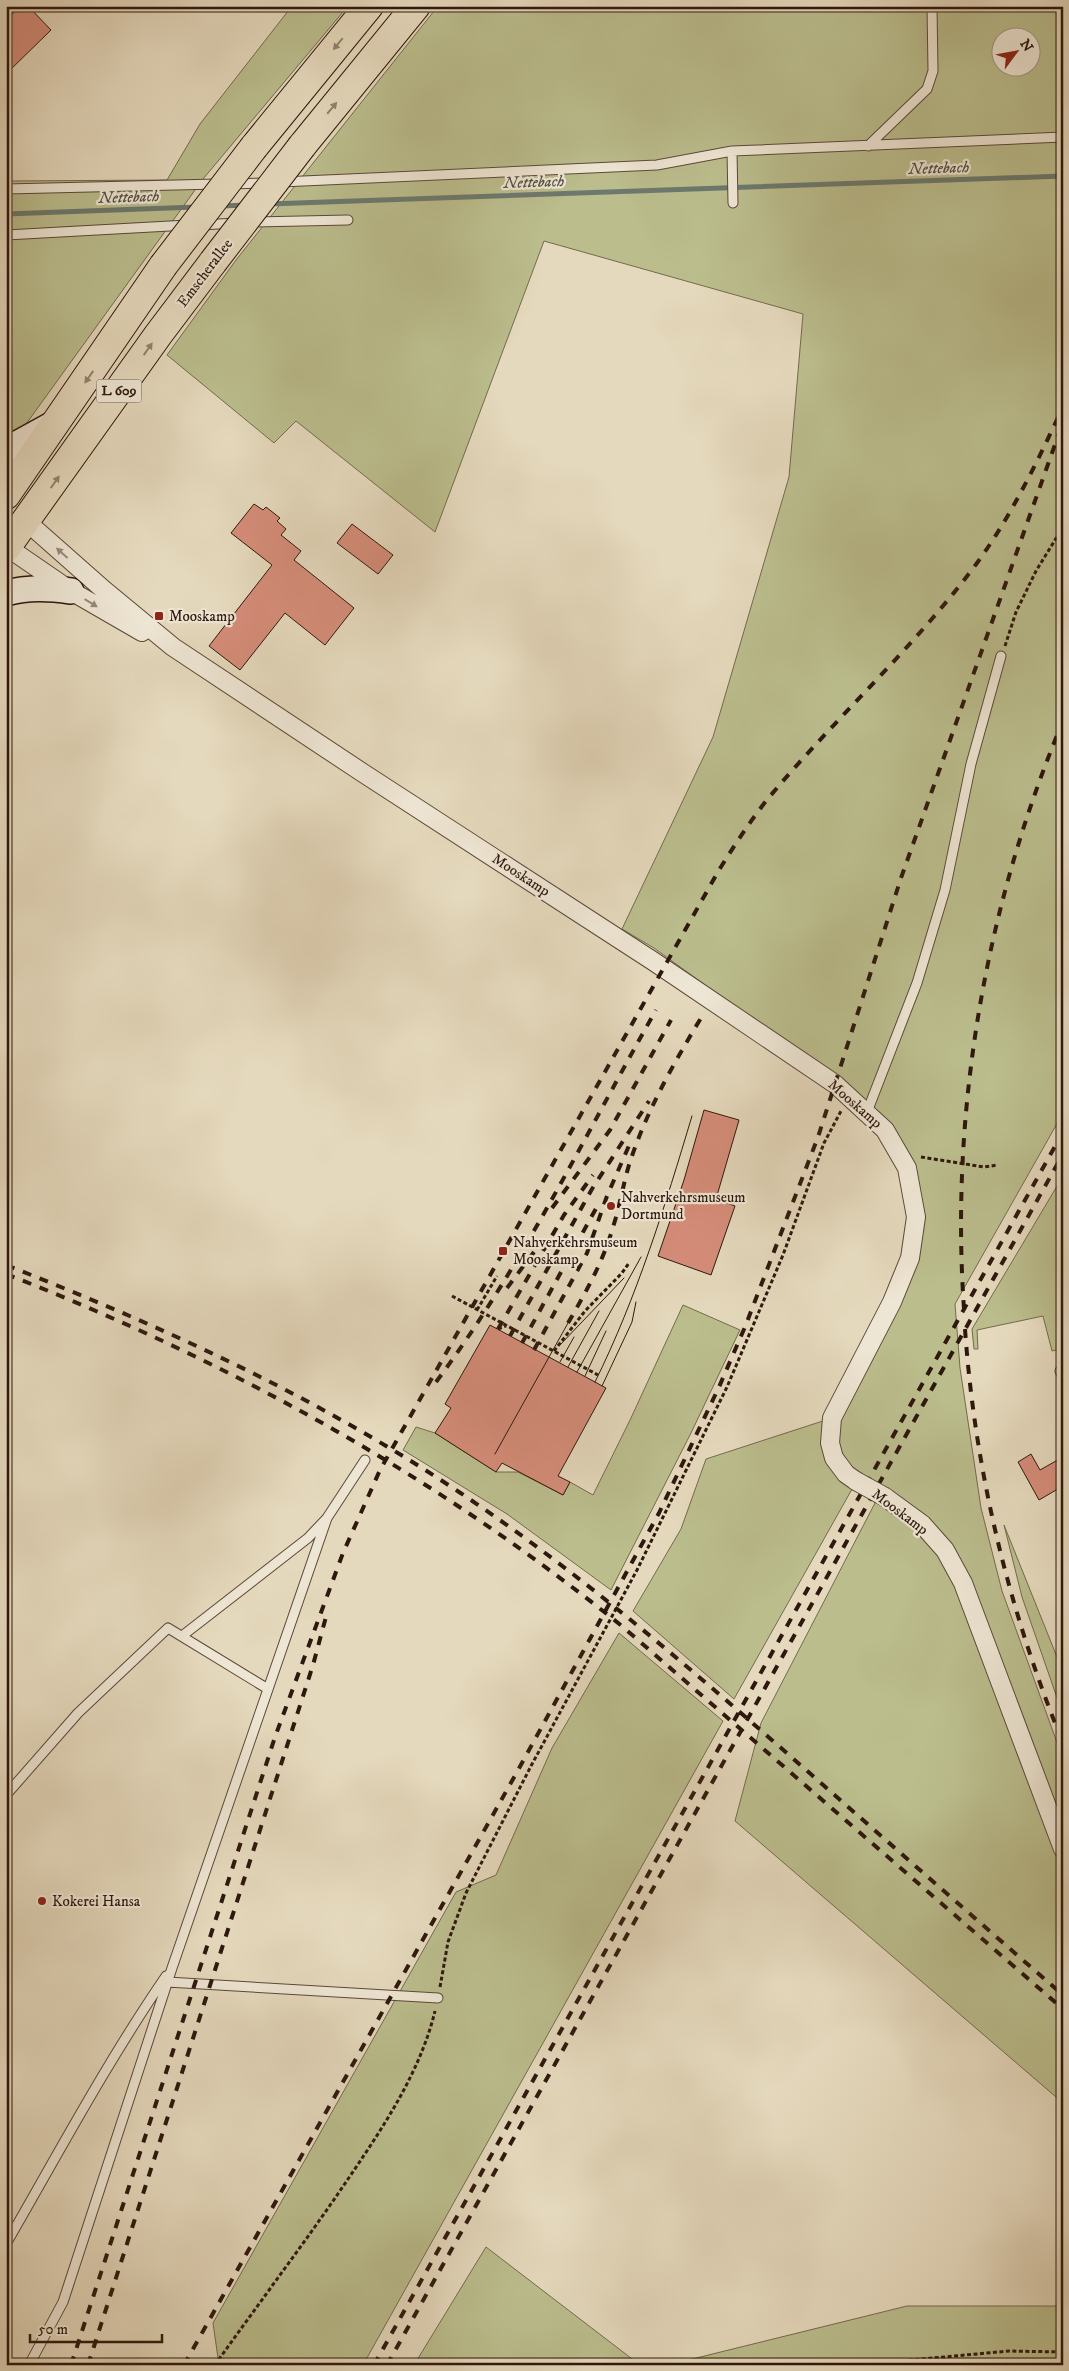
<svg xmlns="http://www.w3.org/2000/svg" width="1069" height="2371" font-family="'IM FELL DW Pica',serif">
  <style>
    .green { fill: #bbbd8d; stroke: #746a4d; fill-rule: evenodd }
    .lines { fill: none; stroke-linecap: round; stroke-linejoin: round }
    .stream { stroke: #6c796e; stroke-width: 5 }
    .building { fill: #d68d7a; stroke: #2e170d }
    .lane-casing { stroke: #5c4839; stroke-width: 11 }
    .street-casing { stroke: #5c4839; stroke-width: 20 }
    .secondary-casing { stroke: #2e170d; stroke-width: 28 }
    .primary-casing { stroke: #2e170d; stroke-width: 30 }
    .path { stroke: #2e170d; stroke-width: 3; stroke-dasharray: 4 2.5; stroke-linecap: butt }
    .lane { stroke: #eee6d4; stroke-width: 9 }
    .street { stroke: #eee6d4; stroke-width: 18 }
    .secondary { stroke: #eee6d4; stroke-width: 25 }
    .primary { stroke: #e5d9bd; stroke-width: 28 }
    .tram { stroke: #2e170d; stroke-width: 1 }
    .rail { stroke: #2e170d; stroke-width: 4; stroke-dasharray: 9 9; stroke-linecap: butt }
    .street-bridge-casing { stroke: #5c4839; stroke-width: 20; stroke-linecap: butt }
    .primary-bridge-casing { stroke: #2e170d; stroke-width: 30; stroke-linecap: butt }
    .street-bridge { stroke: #eee6d4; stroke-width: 18 }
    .primary-bridge { stroke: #e5d9bd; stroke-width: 28 }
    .oneway { fill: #93826e }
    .oneway2 { fill: #98897a }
    .poi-dot { fill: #8f2418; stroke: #eee6d4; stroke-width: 2 }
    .labels { text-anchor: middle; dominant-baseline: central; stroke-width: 4.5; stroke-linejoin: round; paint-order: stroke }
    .shield { fill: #eee6d4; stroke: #685549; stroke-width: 1 }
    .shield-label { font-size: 14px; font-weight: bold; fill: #2e170d }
    .street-label { font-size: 15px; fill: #2e170d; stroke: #eee6d4 }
    .poi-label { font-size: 15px; fill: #2e170d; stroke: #eee6d4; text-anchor: start }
    .water-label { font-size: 16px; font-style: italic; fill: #525046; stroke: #eee6d4 }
  </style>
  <rect width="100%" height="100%" fill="#e5d9bd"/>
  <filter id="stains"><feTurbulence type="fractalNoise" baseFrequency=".004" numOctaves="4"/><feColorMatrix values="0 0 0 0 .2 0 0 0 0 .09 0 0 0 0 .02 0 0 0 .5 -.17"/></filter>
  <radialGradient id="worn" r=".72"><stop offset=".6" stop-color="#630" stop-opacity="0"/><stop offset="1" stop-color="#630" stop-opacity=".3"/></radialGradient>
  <path class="green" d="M 292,6 L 348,6 L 203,179 L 21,431 L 6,443 L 6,181 L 167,180 L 200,124 Z
    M 438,6 L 1063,6 L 1063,1113 L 955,1304 L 960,1368 L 981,1508 L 1002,1591 L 1063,1759 L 1063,2103 L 735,1821 L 761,1723 L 875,1503 L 856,1482 L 734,1699 L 633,1611 L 681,1529 L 706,1459 L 832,1418 L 892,1302 L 916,1217 L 916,1169 L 891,1127 L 861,1098 L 654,948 L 622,929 L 713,737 L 789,477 L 803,314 L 544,241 L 435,532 L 296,421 L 274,443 L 167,355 L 236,260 ZM 1002,38 L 1032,38 L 1032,68 L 1002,68 Z
    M 1063,1176 L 1063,1348 L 1052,1351 L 1043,1316 L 977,1330 L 978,1349 L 974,1349 L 972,1329 Z
    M 683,1305 L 740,1330 L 691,1433 L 611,1590 L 507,1514 L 403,1450 L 416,1427 L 435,1433 L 496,1472 L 518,1472 L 563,1495 L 570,1482 L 593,1495 L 631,1418 Z
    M 1004,1525 L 1063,1672 L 1063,1715 L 1022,1597 Z
    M 619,1633 L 723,1721 L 363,2365 L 219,2365 L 213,2323 L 456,1892 L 496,1875 L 552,1748 Z
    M 486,2247 L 640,2365 L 414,2365 Z
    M 907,2306 L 1063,2306 L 1063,2365 L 668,2365 Z"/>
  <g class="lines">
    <path class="stream" d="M 269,204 L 1063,176
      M 222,206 L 246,205
      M 6,214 L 196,207"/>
  </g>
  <path class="building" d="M 21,6 L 28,6 L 51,30 L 6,74 L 6,20 Z
    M 254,504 L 263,510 L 266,507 L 280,518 L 277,521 L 286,529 L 281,535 L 301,551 L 294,560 L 354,608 L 325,645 L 285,613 L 240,670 L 209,646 L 272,565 L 231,533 Z
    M 352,524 L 393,555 L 378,574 L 337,543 Z
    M 704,1110 L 739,1120 L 716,1199 L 735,1206 L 711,1275 L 658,1256 L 684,1180 Z
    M 490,1325 L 606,1388 L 558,1476 L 570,1482 L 563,1495 L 502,1463 L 496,1472 L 435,1433 L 451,1408 L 445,1404 Z
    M 1031,1454 L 1040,1470 L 1063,1457 L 1063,1486 L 1039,1500 L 1018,1462 Z"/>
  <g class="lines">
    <g class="lane-casing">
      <path id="lane" d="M 868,146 L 927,89 L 933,71 L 932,6
        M 732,151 L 733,203
        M 281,182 L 657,165 L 732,151 L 1063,137
        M 231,184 L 266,183
        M 6,189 L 218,184
        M 251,222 L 348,220
        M 201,225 L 236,223
        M 6,235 L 188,225
        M 867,1112 L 917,983 L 945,890 L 971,764 L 1001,656
        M 1060,1371 L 1063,1377
        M 182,1636 L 308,1538 L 327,1518 L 365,1460
        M 6,1795 L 78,1713 L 168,1628 L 268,1689
        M 167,1982 L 438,1998
        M 6,2244 C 58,2154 107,2062 166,1976
        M 29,2365 L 63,2302 L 172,1968 L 327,1518"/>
    </g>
    <g class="street-casing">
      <path id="street" d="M 27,522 L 104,590 L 173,647 L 363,773 L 653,961 L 835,1084 L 885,1130 L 907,1168 L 916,1217 L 910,1258 L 892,1302 L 832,1418 L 830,1443 L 834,1458 L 846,1474 L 856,1481
        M 7,547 L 71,591 L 142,632
        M 885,1497 L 922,1524 L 945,1550 L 963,1583 L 1063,1849"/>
    </g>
    <g class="secondary-casing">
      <path id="secondary" d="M 6,450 L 55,423
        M 6,593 C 29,587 48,588 71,591"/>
    </g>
    <g class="primary-casing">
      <path id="primary" d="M 302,146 L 416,6
        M 254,147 L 369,6
        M 6,495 L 163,266
        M 6,548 L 158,335 L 213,262"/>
    </g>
    <path class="path" d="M 1005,646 L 1016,612 L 1036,571 L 1063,527
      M 921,1157 L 984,1167 L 998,1165
      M 452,1296 L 598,1375
      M 477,1310 L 497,1276
      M 498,1329 L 506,1326
      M 554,1351 L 585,1311 L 622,1273 L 629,1263
      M 440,1987 L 448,1942 L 466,1893 L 531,1766 L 637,1570 L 727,1387 L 783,1255 L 824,1143 L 841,1111
      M 215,2365 C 258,2304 304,2244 346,2182 C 382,2129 420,2073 435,2011
      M 857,2365 L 1009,2351 L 1063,2352"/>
    <use href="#lane" class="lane"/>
    <use href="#street" class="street"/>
    <use href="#secondary" class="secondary"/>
    <use href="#primary" class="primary"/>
    <path class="tram" d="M 560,1345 L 624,1278
      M 560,1362 L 574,1337
      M 568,1367 L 599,1311
      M 577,1372 L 641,1257
      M 585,1376 L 606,1331
      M 595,1382 C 637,1297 665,1206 692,1116
      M 602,1386 L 632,1322 L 636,1302
      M 495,1454 L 568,1323"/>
    <path class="rail" d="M 552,1208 L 610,1130 L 671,1020
      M 6,1265 C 166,1328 315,1396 459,1492 C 576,1570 683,1662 789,1755 C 880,1835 971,1915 1063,1995
      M 6,1274 C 231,1362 435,1475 623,1627 L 1063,2009
      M 507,1288 L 537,1248
      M 964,1309 C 950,1110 986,904 1063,721
      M 568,1323 C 586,1292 603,1262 613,1227 C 621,1203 624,1177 633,1153 C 650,1105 675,1061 701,1018
      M 498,1329 L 564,1215 L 593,1175
      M 965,1329 C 975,1472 1009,1611 1063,1743
      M 510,1336 L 592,1189 L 649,1101
      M 522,1343 L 599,1203
      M 534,1350 L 587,1253 L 607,1196 L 631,1141
      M 436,1382 C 522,1267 585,1135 656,1010
      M 71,2365 L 275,1737 L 343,1553 L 380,1470 L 719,870 C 734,846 749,823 766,801 C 834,719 914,648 977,563 C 1012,515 1038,460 1063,407
      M 88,2365 L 313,1665 L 327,1613
      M 184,2365 L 517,1772 L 659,1513 L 719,1387 L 745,1327 L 818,1137 L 901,878 L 1063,422
      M 374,2365 L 1063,1132
      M 387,2365 L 1063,1154"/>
    <g class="street-bridge-casing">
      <path id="street-bridge" d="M 856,1481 L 885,1497"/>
    </g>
    <g class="primary-bridge-casing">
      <path id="primary-bridge" d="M 213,262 L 302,146
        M 163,266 L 254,147"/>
    </g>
    <use href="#street-bridge" class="street-bridge"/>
    <use href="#primary-bridge" class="primary-bridge"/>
  </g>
  <defs><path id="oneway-solid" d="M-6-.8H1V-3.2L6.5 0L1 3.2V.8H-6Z" transform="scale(1.25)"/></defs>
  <g class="oneway">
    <use href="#oneway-solid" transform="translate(338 44) rotate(129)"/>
    <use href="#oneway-solid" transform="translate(332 108) rotate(-50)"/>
    <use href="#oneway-solid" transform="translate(148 349) rotate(-55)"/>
    <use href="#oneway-solid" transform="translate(89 377) rotate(125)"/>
    <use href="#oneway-solid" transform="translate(55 482) rotate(-55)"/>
  </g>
  <g class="oneway2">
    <use href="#oneway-solid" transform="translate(62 553) rotate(-138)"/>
    <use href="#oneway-solid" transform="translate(91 603) rotate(31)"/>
  </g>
  <g class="poi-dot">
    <rect x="154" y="611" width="10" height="10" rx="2.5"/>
    <circle cx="611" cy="1206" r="5"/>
    <rect x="498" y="1246" width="10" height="10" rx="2.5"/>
    <circle cx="42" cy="1901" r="5"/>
  </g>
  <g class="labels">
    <rect class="shield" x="96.5" y="379.5" width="45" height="23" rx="4"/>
    <g class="shield-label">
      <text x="119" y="391">L 609</text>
    </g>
    <g class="street-label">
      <text transform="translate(205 273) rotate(-53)">Emscherallee</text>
      <text transform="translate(521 875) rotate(33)">Mooskamp</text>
      <text transform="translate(855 1104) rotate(41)">Mooskamp</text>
      <text transform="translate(900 1512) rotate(37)">Mooskamp</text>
    </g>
    <g class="poi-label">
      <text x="169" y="616">Mooskamp</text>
      <text x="621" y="1197">Nahverkehrsmuseum<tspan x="621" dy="17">Dortmund</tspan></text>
      <text x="513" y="1242">Nahverkehrsmuseum<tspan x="513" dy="17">Mooskamp</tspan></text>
      <text x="52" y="1901">Kokerei Hansa</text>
    </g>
    <g class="water-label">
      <text transform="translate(939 168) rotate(-2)">Nettebach</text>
      <text transform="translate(534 182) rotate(-2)">Nettebach</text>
      <text transform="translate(129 197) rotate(-2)">Nettebach</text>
    </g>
  </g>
  <rect width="1069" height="2371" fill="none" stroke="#e5d9bd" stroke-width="25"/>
  <rect x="8" y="8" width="1054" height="2356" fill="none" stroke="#2e170d" stroke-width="2.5"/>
  <rect x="12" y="12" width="1044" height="2346" fill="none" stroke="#2e170d"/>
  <g transform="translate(1016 52) rotate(58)"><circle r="24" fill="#eee6d4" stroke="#a19384"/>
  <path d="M0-4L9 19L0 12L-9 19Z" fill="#8f2418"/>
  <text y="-8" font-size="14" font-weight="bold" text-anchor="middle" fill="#2e170d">N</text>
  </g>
  <path d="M30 2334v8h132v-8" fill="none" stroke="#2e170d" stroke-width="2.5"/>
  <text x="38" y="2334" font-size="15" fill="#2e170d" stroke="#eee6d4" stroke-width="4" paint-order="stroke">50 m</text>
  <rect width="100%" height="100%" filter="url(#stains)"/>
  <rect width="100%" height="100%" fill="url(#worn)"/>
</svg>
